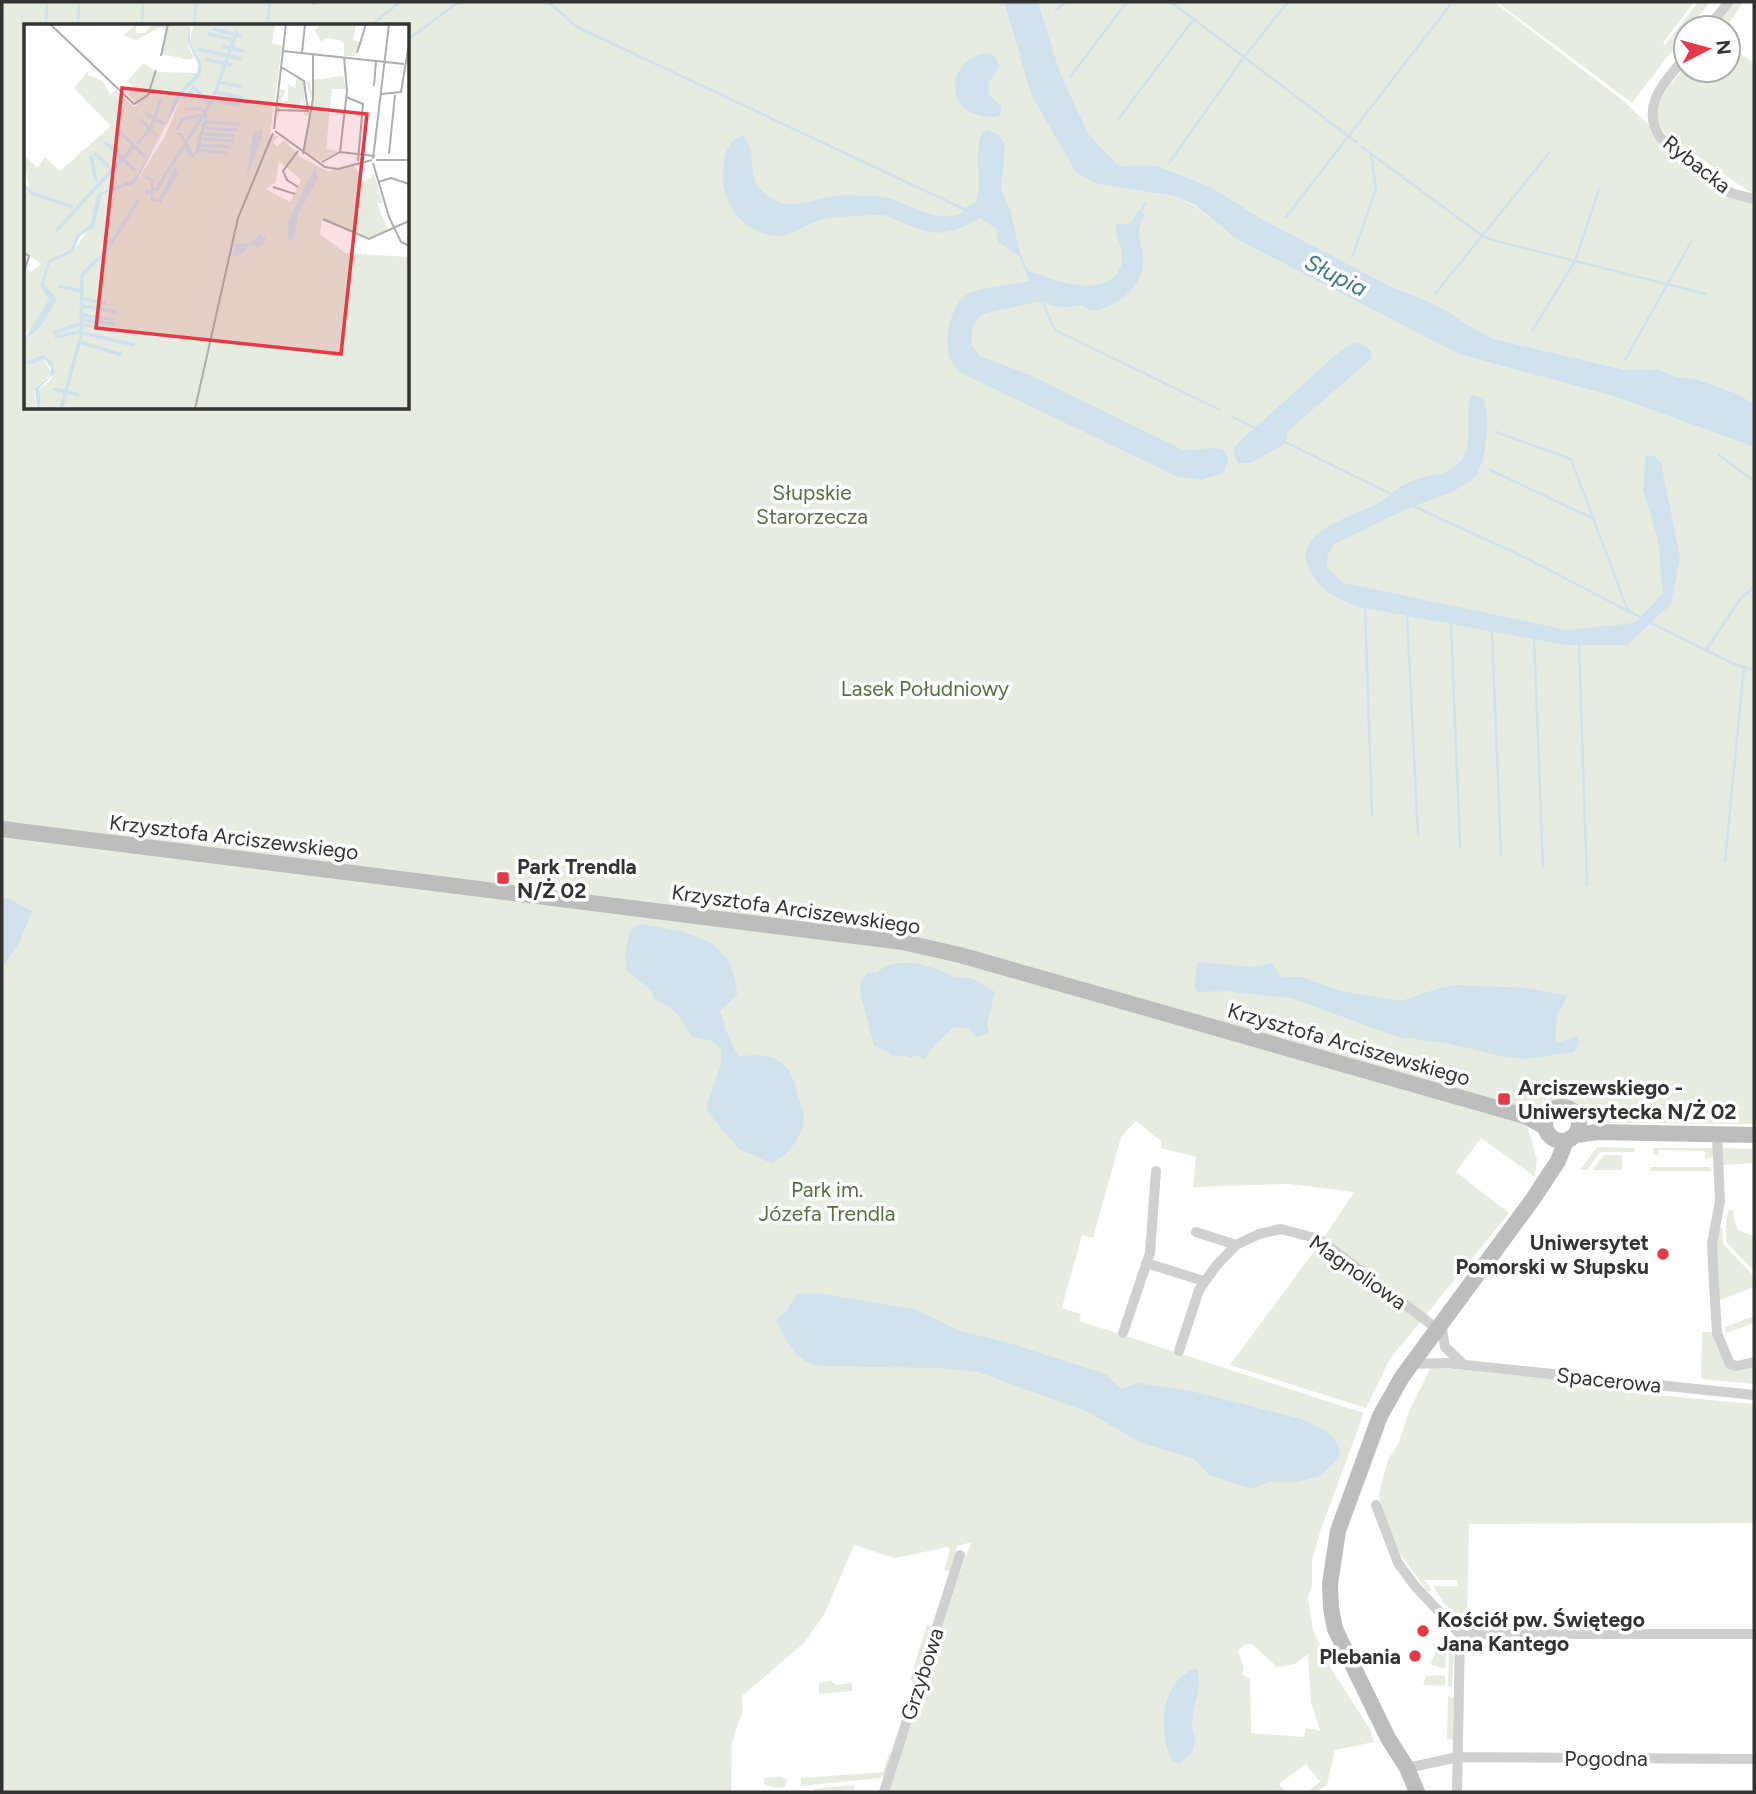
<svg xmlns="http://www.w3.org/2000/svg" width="1756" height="1794" font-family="Figtree,sans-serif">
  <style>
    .green { fill: #e6ecdf; fill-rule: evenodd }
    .water { fill: #cfe2ee }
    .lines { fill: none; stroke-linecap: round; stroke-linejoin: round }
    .stream { stroke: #cfe2ee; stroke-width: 2.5 }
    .street { stroke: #d0d0d0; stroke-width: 10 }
    .secondary { stroke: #bdbdbd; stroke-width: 16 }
    .poi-dot { fill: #e63946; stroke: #fff; stroke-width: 2.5 }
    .labels { text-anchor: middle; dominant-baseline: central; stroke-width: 7; stroke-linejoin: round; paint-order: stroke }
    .street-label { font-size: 21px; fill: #333; stroke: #fff }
    .park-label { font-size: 21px; fill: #56703f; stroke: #fff }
    .poi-label { font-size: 21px; font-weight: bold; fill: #333; stroke: #fff; text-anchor: start }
    .water-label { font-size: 23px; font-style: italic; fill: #3f7597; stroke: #fff }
    .inset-river { fill: none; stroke: #cfe2ee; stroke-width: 3.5 }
    .inset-road { fill: none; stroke: #adadad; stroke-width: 2 }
    .view { fill: #e63946; fill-opacity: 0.15; stroke: #e63946; stroke-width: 3.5 }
    .inset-edge { fill: none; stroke: #333; stroke-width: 3.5 }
  </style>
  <rect width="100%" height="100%" fill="#fff"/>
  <path class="green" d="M 2,2 L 1004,2 L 1031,95 L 1077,172 L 1096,184 L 1174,196 L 1195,206 L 1236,239 L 1458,354 L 1613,396 L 1754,447 L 1754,1124 L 1602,1123 L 1532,1109 L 1527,1125 L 1537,1160 L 1535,1177 L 1481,1138 L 1456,1172 L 1509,1213 L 1390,1359 L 1366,1408 L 1230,1365 L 1318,1246 L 1354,1192 L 1289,1184 L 1193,1187 L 1196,1157 L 1161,1148 L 1161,1141 L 1136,1121 L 1121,1137 L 1093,1238 L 1082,1235 L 1062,1308 L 1081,1314 L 1079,1321 L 1364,1413 L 1321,1529 L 1312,1560 L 1312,1586 L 1308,1597 L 1313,1630 L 1330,1667 L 1370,1729 L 1374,1742 L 1335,1750 L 1327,1785 L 1316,1792 L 1307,1792 L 1320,1782 L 1306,1764 L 1279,1784 L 1286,1792 L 889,1792 L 965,1557 L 972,1542 L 957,1546 L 951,1569 L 947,1571 L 944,1570 L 950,1550 L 948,1547 L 895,1558 L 854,1545 L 824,1615 L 804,1643 L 742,1696 L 743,1710 L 732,1742 L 731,1792 L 2,1792 L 2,968 L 19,944 L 8,898 L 2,900 ZM 26,26 L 408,26 L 408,408 L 26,408 ZM 1252,1644 L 1277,1667 L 1295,1664 L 1308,1654 L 1311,1702 L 1320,1731 L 1306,1728 L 1304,1737 L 1251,1733 L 1250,1678 L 1241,1674 L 1244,1668 L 1238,1651 L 1244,1645 Z
    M 1038,2 L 1494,2 L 1625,102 L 1709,184 L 1754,197 L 1754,404 L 1738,394 L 1696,379 L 1674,376 L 1658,369 L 1626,370 L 1494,339 L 1464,323 L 1449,312 L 1423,299 L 1390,286 L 1262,219 L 1209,186 L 1158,166 L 1124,166 L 1116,163 L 1088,133 L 1060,72 Z
    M 1497,2 L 1694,2 L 1663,43 L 1665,45 L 1698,2 L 1710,2 L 1689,28 L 1686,28 L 1686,33 L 1632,103 Z
    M 1736,2 L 1744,2 L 1725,28 L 1715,28 Z
    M 1728,45 L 1754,63 L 1754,195 L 1667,135 C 1643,110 1670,86 1686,66 L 1686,70 L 1728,70 Z
    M 1597,1147 L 1635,1148 L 1635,1152 L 1600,1152 L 1587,1170 L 1580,1170 Z
    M 1653,1148 L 1715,1148 L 1713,1157 L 1705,1159 L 1705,1151 L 1659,1150 L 1658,1156 L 1654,1154 Z
    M 1720,1148 L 1752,1149 L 1752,1163 L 1723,1165 Z
    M 1604,1155 L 1622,1155 L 1622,1170 L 1592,1170 Z
    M 1650,1167 L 1710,1167 L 1711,1171 L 1650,1171 Z
    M 1729,1210 L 1734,1210 L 1734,1219 L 1738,1230 L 1754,1236 L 1754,1271 L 1726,1242 L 1726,1219 Z
    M 1722,1227 L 1723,1244 L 1754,1276 L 1754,1287 L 1718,1301 L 1715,1250 L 1719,1229 Z
    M 1754,1316 L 1754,1323 L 1726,1333 L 1725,1327 Z
    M 1702,1332 L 1714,1332 L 1723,1360 L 1754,1366 L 1754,1384 L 1701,1379 Z
    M 1431,1367 L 1589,1382 L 1589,1389 L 1754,1404 L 1754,1523 L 1469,1524 L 1467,1624 L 1465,1623 L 1443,1602 L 1433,1586 L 1457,1586 L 1457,1580 L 1423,1580 L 1430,1586 L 1431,1590 L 1428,1592 L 1401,1555 L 1382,1509 L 1379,1493 L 1388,1460 L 1398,1444 L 1410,1409 Z
    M 927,1625 L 932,1627 L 914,1683 L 910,1679 Z
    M 1439,1644 L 1446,1650 L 1445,1669 L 1430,1664 Z
    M 1449,1650 L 1454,1650 L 1452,1686 L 1448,1686 Z
    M 1445,1675 L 1445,1686 L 1423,1685 L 1426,1676 Z
    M 831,1681 L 837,1685 L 852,1683 L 852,1691 L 819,1694 L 819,1683 Z
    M 1448,1696 L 1454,1699 L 1453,1740 L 1447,1739 Z
    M 889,1754 L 891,1755 L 885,1775 L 880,1778 L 801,1786 L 801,1778 L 883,1772 Z
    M 780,1777 L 787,1780 L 785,1787 L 775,1788 L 764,1784 L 764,1778 Z
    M 854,1785 L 855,1790 L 815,1792 L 814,1789 Z"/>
  <path class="water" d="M 1004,2 L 1038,2 L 1060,72 L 1088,133 L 1116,163 L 1124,166 L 1158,166 L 1209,186 L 1262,219 L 1390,286 L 1423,299 L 1449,312 L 1464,323 L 1494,339 L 1626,370 L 1658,369 L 1674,376 L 1696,379 L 1738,394 L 1754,404 L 1754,447 L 1613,396 L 1458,354 L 1236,239 L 1195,205 L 1174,196 L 1096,184 L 1076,172 L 1031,95 Z
    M 987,53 L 995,56 L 999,67 L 989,83 L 989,94 L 1001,107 L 1001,114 L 997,117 C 938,119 947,57 987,53 Z
    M 988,130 L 999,135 L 1005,144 L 1001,190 L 1010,210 L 1021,257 L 998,242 L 996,227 L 981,218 C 946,236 938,237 901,222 C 893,219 885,214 876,215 C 858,216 835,216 817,221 C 805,225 790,237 777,236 C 743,233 720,203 723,169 C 725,154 727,141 743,135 C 758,151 747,177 760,189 C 786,215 804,201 834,196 C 847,195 860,196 872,196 C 897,195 920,216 944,216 C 949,217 955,215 960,214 L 964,209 L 976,202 C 983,179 973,154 982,132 Z
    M 1142,210 L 1144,214 C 1142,221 1138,228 1139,235 C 1140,244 1144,254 1143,263 C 1141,289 1116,308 1091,311 L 1082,305 C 1066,308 1056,309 1041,301 L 982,314 L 973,325 L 971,345 L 980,356 L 1032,376 L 1183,450 C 1197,451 1212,445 1224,450 L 1228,458 L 1224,473 L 1201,480 L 1178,477 L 959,372 C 956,368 952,363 950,358 C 943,340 951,301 970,293 C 988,286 1012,285 1031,281 L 1027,270 C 1051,280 1113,303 1122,262 C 1124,247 1115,238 1116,225 L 1132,223 L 1137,211 Z
    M 1356,343 L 1364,345 L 1371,351 L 1371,359 L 1288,431 L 1286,443 L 1251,463 L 1238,463 L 1233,450 L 1239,442 L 1338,353 L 1349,345 Z
    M 1471,395 L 1483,398 C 1491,415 1487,468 1472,480 C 1455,493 1432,499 1412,507 C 1386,518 1360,532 1334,544 C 1321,563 1327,571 1344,583 L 1567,630 L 1634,623 L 1663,594 L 1658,540 L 1643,490 L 1646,456 L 1655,456 L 1661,463 L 1680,558 L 1671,604 L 1627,645 L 1566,645 L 1359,607 C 1337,599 1320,591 1309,569 C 1288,529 1363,515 1383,500 C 1393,492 1402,484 1415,480 C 1430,474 1447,476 1459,463 C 1476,444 1464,417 1471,395 Z
    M 7,898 L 32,911 L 19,944 L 2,968 L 2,900 Z
    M 641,924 C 688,932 736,937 737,995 L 720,1011 L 727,1033 L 738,1056 C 750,1056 765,1054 776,1059 C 790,1066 795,1082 798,1096 C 799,1101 802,1106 803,1111 C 808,1131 789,1156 771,1163 L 739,1149 L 706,1110 C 710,1089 724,1069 721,1049 L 712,1041 L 693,1037 C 679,1019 678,1008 655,1000 L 652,991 L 627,971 L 625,953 L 630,930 Z
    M 1198,962 L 1253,967 L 1273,963 L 1277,972 L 1283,977 L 1301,977 L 1341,991 L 1401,1001 L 1440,988 L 1459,985 L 1527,988 L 1566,996 L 1567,998 L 1558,1012 L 1555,1040 L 1559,1042 L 1578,1036 L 1579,1044 L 1574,1052 L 1526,1059 L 1505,1057 L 1446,1043 L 1398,1037 L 1291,998 L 1226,991 L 1197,992 L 1194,986 Z
    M 900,963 L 916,963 L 940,970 L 954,977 L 972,978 L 995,992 L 987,1023 L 989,1033 L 976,1037 L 969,1028 L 954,1027 C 944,1038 930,1046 925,1060 L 916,1055 L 909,1058 L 906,1055 L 894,1057 L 887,1051 L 874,1046 L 861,996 L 860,982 L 868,972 L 877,973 L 885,966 Z
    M 797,1294 L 825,1294 L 917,1310 L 960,1331 L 1006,1342 L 1105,1374 L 1122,1389 L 1138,1383 L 1191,1391 L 1302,1419 L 1328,1432 L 1338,1444 L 1340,1457 L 1320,1476 L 1297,1482 L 1269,1482 L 1251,1489 L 1209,1475 L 1194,1459 L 1139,1442 L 1088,1412 L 978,1372 L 938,1368 L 817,1366 C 794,1359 786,1340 776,1320 L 788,1310 Z
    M 1196,1668 C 1204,1692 1192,1702 1192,1724 C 1192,1731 1197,1738 1194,1746 C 1193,1754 1185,1758 1179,1763 L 1172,1761 C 1158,1731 1160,1681 1196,1668 Z"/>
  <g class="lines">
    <path class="stream" d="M 1171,2 L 1356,142
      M 550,3 L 577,27 L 966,210
      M 313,4 L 314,2
      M 1056,10 L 1066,2
      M 2,15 L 3,2
      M 268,22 L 270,2
      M 46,26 L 47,2
      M 78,26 L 79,2
      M 142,26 L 143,2
      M 194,26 L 196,2
      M 370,26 L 400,2
      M 408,39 L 459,2
      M 1070,77 L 1127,2
      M 1119,118 L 1193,20
      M 1362,147 L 1481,235 L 1492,240 L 1706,294
      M 1169,163 L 1244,57 L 1288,2
      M 1142,210 L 1145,203
      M 1286,217 L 1450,5
      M 984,219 L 999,229
      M 1020,255 L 1031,281
      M 1353,255 L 1376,189 L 1371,154
      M 1435,294 L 1549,153
      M 1041,299 L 1055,330 L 1220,410
      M 1532,331 L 1575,261 L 1599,189
      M 1625,360 L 1691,242
      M 1233,417 L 1257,429
      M 1496,432 L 1571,459 L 1628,611
      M 1285,442 L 1389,493
      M 1719,455 L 1754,481
      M 1490,470 L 1594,519
      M 1411,505 L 1524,557 L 1640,617
      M 1365,605 L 1372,815
      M 1407,615 L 1418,835
      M 1649,622 L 1734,664 L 1754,670
      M 1451,623 L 1460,847
      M 1492,631 L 1501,855
      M 1534,639 L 1543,866
      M 1579,643 L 1587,885
      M 1706,650 L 1740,599 L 1754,587
      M 1725,861 L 1744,667"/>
    <path class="street" d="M 1708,28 L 1729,2
      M 1686,56 C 1667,80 1639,105 1660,137 L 1731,193 L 1754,199
      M 1717,1135 L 1720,1201 L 1712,1244 L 1714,1284 L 1717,1333 L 1730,1364 L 1737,1366 L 1754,1362
      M 1196,1232 L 1236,1245
      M 1146,1263 L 1204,1281
      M 1441,1323 L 1445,1347 L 1463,1364
      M 1123,1333 L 1150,1253 L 1156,1171
      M 1179,1351 L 1199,1290 L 1216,1266 L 1236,1245 L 1259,1234 L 1281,1229 L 1319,1239 L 1436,1328
      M 1410,1364 L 1446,1363 L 1754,1395
      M 1376,1505 L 1398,1563 L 1415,1586 L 1460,1634 L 1457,1792
      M 1460,1634 L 1754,1634
      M 1407,1768 L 1458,1757 L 1754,1759
      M 884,1792 L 960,1555"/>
    <path class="secondary" d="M 2,829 L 903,942 L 960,955 L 1525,1116 L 1545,1127
      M1545 1124a17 17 0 1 1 34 0a17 17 0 1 1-34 0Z
      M 1576,1135 L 1597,1132 L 1754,1135
      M 1417,1792 L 1407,1768 L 1388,1738 L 1335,1629 L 1331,1608 L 1330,1584 L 1338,1531 L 1380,1416 L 1402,1377 L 1533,1199 L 1558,1161 L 1566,1141"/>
  </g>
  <g class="poi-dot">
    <rect x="496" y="871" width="14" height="14" rx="3.5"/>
    <rect x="1497" y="1092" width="14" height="14" rx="3.5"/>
    <circle cx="1663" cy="1254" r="7"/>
    <circle cx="1423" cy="1631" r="7"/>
    <circle cx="1415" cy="1656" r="7"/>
  </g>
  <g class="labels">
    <g class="street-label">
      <text transform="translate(1697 164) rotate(38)">Rybacka</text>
      <text transform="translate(234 837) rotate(7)">Krzysztofa Arciszewskiego</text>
      <text transform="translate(796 909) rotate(8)">Krzysztofa Arciszewskiego</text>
      <text transform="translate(1349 1044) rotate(16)">Krzysztofa Arciszewskiego</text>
      <text transform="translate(1358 1272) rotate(35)">Magnoliowa</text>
      <text transform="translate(1609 1380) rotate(6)">Spacerowa</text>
      <text transform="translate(922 1674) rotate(-72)">Grzybowa</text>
      <text x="1606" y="1758">Pogodna</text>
    </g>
    <g class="park-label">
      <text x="812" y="492">Słupskie<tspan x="812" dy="24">Starorzecza</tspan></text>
      <text x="925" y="688">Lasek Południowy</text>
      <text x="827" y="1189">Park im.<tspan x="827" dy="24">Józefa Trendla</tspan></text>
    </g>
    <g class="poi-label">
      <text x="517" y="866">Park Trendla<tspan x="517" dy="24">N/Ż 02</tspan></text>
      <text x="1518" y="1087">Arciszewskiego -<tspan x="1518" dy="24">Uniwersytecka N/Ż 02</tspan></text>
      <text x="1649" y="1242" text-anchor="end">Uniwersytet<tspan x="1649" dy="24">Pomorski w Słupsku</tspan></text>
      <text x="1437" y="1619">Kościół pw. Świętego<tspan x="1437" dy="24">Jana Kantego</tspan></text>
      <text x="1401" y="1656" text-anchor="end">Plebania</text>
    </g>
    <g class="water-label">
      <text transform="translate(1336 275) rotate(27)">Słupia</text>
    </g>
  </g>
  <g transform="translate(24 24)">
    <rect width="385" height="385" fill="#fff"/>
    <path d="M 128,0 L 143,0 L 142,8 L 137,3 L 112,16 L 99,11 L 112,1 L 112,9 L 121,9 ZM 145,0 L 166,0 L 164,22 L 170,33 L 166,36 L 138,30 ZM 170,0 L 251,0 L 248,19 L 258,22 L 246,111 L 255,112 L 249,118 L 253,122 L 260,116 L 278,134 L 304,147 L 330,142 L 340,157 L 350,152 L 349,147 L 359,179 L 353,179 L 364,206 L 347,214 L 298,197 L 296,210 L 321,229 L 385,233 L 385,385 L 17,385 L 14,366 L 26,357 L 31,344 L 18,331 L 0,338 L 0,316 L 16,304 L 30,279 L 20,260 L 26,239 L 53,222 L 71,195 L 78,170 L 111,160 L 142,110 L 158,71 L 178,49 L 165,19 ZM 255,137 L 277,156 L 266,178 L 242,165 L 252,158 ZM 297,0 L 332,0 L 329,16 L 336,18 L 330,32 L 320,32 L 320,20 L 315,16 L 302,14 L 297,18 L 291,6 ZM 120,39 L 132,48 L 173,49 L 151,72 L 140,105 L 111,154 L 73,170 L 66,201 L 51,212 L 47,226 L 24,237 L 16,262 L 25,275 L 13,300 L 0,311 L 0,249 L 2,242 L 7,248 L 17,240 L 0,228 L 0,166 L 5,166 L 0,132 L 14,144 L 21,133 L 36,147 L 87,102 L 50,64 L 65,46 L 64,51 L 79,57 L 86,71 L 92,66 L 110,83 L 114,80 L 103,70 L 109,62 L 103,57 ZM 273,50 L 280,59 L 281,84 L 287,76 L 282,58 L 286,58 L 288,74 L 285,92 L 279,91 L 282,86 L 277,75 L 279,88 L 276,79 L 275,88 L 259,77 L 253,95 L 256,65 L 262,67 L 257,76 L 264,77 L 264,60 L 271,64 ZM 319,52 L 322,65 L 308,65 L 302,125 L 315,127 L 296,137 L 280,128 L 289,56 ZM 20,335 L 27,349 L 10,368 L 13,385 L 0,385 L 0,341 Z" fill="#e6ecdf" fill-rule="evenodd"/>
    <path d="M 166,0 L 166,18 L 178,40 L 177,51 L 158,71 L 111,160 L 78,170 L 70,203 L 56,212 L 49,228 L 26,239 L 20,260 L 33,275 L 16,304 L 0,316 L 25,275 L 16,262 L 24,236 L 47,226 L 51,212 L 66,201 L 73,170 L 111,154 L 140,105 L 151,72 L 173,49 L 174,40 L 163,17 ZM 173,83 L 179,85 L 184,91 L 175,127 L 168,134 L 164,132 L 157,112 L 148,109 L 158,109 L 170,131 L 181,90 L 177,86 L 158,86 ZM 238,104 L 238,114 L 222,155 L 229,110 ZM 291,142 L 294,155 L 274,190 L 270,214 L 264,217 L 264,198 ZM 151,143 L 154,150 L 137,179 L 127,177 L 127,157 L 117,151 L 129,155 L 129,174 L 134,176 ZM 236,210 L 242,214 L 240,220 L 234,224 L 226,221 L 214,233 L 208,232 L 212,220 L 226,219 ZM 18,331 L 29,338 L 31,348 L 15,365 L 17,385 L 13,385 L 11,365 L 26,352 L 27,343 L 20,335 L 5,341 L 0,338 Z" fill="#cfe2ee"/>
    <path class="inset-river" d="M 189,5 L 217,12M 184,10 L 210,16M 197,22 L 220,27M 174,25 L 218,35M 181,35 L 208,41M 194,58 L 219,63M 192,68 L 219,74M 159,76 L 170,64 L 184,79M 189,76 L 215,81M 121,89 L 140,100M 116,95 L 133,112M 182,98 L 216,100M 182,104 L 213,106M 94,106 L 120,132M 153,106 L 158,96 L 177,91M 180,110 L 211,112M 179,115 L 209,117M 81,118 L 111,147M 113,120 L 127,104 L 137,75M 176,121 L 207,123M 174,126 L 203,129M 70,129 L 87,145M 67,132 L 72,157M 147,142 L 188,77 L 213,7M 0,162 L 10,170 L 49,183M 121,169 L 133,165 L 146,143M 32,207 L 111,121M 81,229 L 115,175M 35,262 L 58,267M 59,275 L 82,279M 59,282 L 93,288M 59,291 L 89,296M 58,296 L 91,300M 59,301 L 114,311M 29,309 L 58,299M 58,309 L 111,321M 31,313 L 58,307M 56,318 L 98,331M 29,365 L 55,371M 37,385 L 57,312 L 58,251 L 79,230"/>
    <path class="inset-road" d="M 26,0 L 110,80 L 124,71 L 132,46M 259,27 L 380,40M 278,29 L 281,0M 333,29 L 342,0M 137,32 L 144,0M 350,62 L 352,37M 357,70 L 377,68 L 385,20M 322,73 L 339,80 L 334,137M 252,86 L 284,87 L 280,57 L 257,43M 250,105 L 262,0M 251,107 L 301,143 L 314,145 L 348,136M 316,128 L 323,67 L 320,33M 279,130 L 289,75 L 289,30M 365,130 L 371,71M 349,135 L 365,0M 352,136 L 385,136M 298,138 L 316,128 L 351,132M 349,139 L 365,193 L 377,218 L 385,222M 354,158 L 367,154 L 385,160M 249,163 L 271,170M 274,163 L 263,156 L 259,147 L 274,127M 299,195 L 345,215 L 385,197M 0,229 L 5,232 L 0,248M 171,385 L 214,194 L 249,109"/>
    <path class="view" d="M 98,64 L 343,90 L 317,330 L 72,304 Z"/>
    <rect width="385" height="385" class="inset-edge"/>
  </g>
  <rect width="1756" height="1794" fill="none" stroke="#333333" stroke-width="7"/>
  <g transform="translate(1707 49) rotate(84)"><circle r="33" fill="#ffffff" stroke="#adadad" stroke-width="2"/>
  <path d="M0-5L12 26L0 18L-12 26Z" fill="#e63946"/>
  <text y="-10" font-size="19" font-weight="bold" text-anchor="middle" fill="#333333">N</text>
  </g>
</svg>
